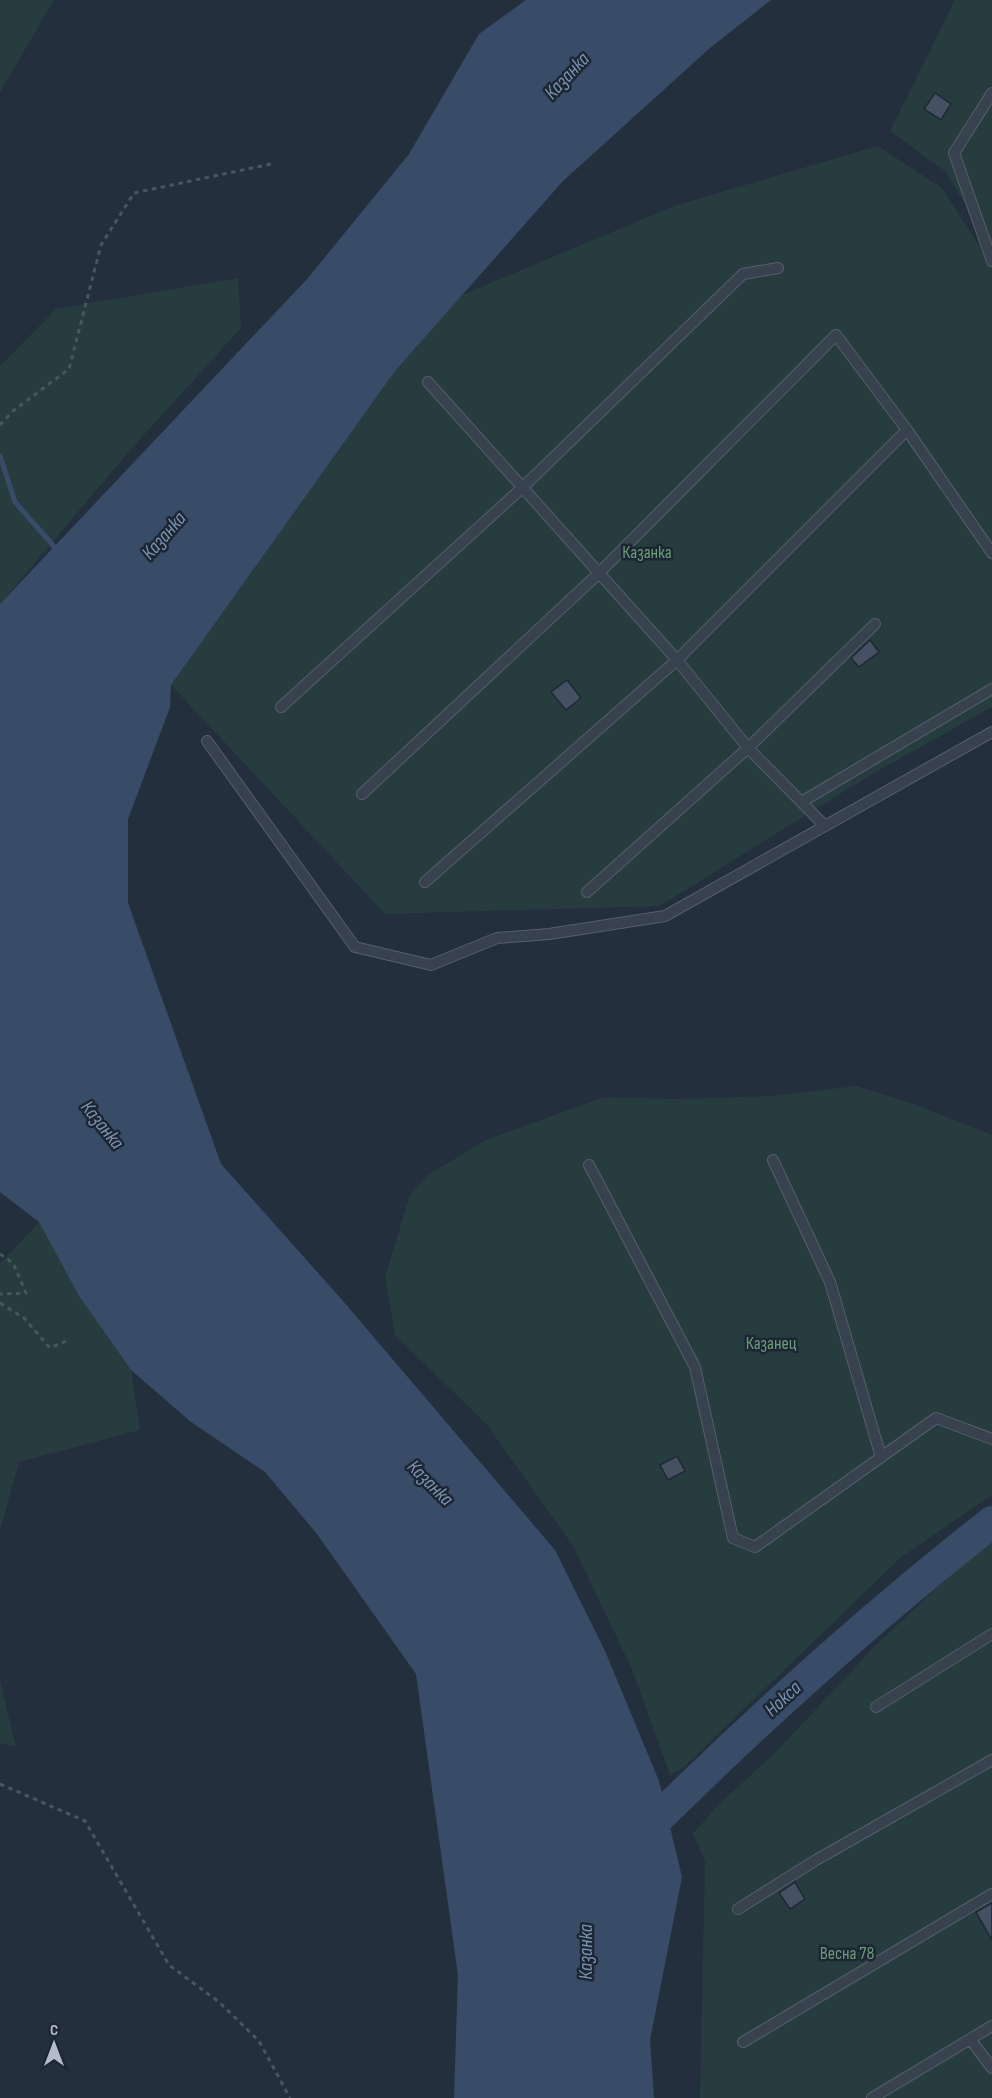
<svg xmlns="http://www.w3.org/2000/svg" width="992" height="2098" font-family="'Sofia Sans Condensed',sans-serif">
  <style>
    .green { fill: #263c3f }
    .water { fill: #394c67 }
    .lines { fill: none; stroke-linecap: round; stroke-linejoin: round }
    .stream { stroke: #394c67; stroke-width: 5 }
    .river { stroke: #394c67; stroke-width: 32 }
    .building { fill: #455162; stroke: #1f2835; stroke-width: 1.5 }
    .lane-casing { stroke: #565f6c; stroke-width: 12 }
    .path { stroke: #44595c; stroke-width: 3; stroke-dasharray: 4.5 4.5; stroke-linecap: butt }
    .lane { stroke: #38414e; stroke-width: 10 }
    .labels { text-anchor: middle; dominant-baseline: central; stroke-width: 5; stroke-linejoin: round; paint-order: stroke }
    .park-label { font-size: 18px; fill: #6b9a76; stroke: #1d2633 }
    .water-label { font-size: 20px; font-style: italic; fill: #7c92b1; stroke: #1d2633 }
  </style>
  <rect width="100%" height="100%" fill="#242f3e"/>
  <path class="green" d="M 0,0 L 54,0 L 0,92 Z
    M 955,0 L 992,0 L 992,250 L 946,172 L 890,131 Z
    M 878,146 L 942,188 L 992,266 L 992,707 L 874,773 L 660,906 L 385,914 L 171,685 L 395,371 L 462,295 L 674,206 Z
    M 238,278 L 241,328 L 132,448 L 0,604 L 0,366 L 56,309 Z
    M 856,1086 L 911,1103 L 992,1135 L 992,1495 L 900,1558 L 682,1769 L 670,1775 L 632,1669 L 573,1546 L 487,1425 L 395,1335 L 385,1278 L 410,1194 L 429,1174 L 486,1140 L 604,1097 L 675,1099 L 772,1096 Z
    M 39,1222 L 79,1296 L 131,1370 L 140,1430 L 19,1462 L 0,1531 L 0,1264 Z
    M 992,1543 L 992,2098 L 700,2098 L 705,1861 L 693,1834 L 717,1806 L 775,1753 L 877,1644 L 977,1550 Z
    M 0,1680 L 16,1747 L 0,1743 Z"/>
  <path class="water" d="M 526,0 L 771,0 L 710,48 L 563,181 L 395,371 L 171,685 L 170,707 L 128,819 L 128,903 L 221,1164 L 343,1301 L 555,1550 L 605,1651 L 659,1781 L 682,1877 L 650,2040 L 654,2098 L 454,2098 L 458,1975 L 416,1674 L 317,1534 L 265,1472 L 191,1422 L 131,1370 L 79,1296 L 39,1222 L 0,1192 L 0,604 L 308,278 L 409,154 L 479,34 Z"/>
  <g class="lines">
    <path class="stream" d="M 0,456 L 15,502 L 57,550"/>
    <path class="river" d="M 635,1841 C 748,1728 866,1621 992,1522"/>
  </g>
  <path class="building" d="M 935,93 L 951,104 L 941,120 L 924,109 Z
    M 870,640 L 879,652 L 859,667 L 851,658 Z
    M 567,680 L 581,698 L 566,710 L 551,692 Z
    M 677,1456 L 685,1471 L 668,1480 L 660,1465 Z
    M 795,1882 L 805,1899 L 790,1909 L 779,1893 Z
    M 992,1903 L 992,1940 L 976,1912 Z"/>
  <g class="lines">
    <g class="lane-casing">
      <path id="lane" d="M 992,93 L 954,153 L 992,261
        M 428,382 L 677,660 L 748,748 L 825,826
        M 281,707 L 522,488 L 743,274 L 778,268
        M 207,741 L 355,947 L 431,965 L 497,938 L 549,934 L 665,916 L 992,732
        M 362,794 L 598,574 L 836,335 L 907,430 L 992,553
        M 803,801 L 992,689
        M 425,882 L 677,660 L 907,430
        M 587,892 L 748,748 L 875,624
        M 773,1160 L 830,1282 L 881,1457
        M 589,1165 L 695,1367 L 733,1538 L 755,1547 L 936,1418 L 992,1439
        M 876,1707 L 992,1634
        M 738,1909 L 816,1860 L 992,1760
        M 970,2039 L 992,2068
        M 743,2042 L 992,1894
        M 872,2098 L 992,2026"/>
    </g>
    <path class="path" d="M 0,425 L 13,411 L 69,369 L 101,245 L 134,193 L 271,164
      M 0,1254 L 13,1263 L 26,1293 L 0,1294
      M 0,1303 L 24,1318 L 50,1348 L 69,1340
      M 0,1784 L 85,1821 L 169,1965 L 219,2002 L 259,2041 L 290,2098"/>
    <use href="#lane" class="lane"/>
  </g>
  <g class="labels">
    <g class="park-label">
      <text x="647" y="552">Казанка</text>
      <text x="771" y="1343">Казанец</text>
      <text x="847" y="1953">Весна 78</text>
    </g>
    <g class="water-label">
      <text transform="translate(567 76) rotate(-47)">Казанка</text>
      <text transform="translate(164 536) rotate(-49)">Казанка</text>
      <text transform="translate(102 1125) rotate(51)">Казанка</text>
      <text transform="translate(430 1483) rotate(45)">Казанка</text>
      <text transform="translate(783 1699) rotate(-43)">Нокса</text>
      <text transform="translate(586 1952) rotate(-90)">Казанка</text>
    </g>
  </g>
  <g transform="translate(54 2044)" stroke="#1d2633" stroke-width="4.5" paint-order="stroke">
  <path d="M0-4.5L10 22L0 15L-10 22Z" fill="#b4bcc9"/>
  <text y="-9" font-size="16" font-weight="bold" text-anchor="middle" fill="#b4bcc9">С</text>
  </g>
</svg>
